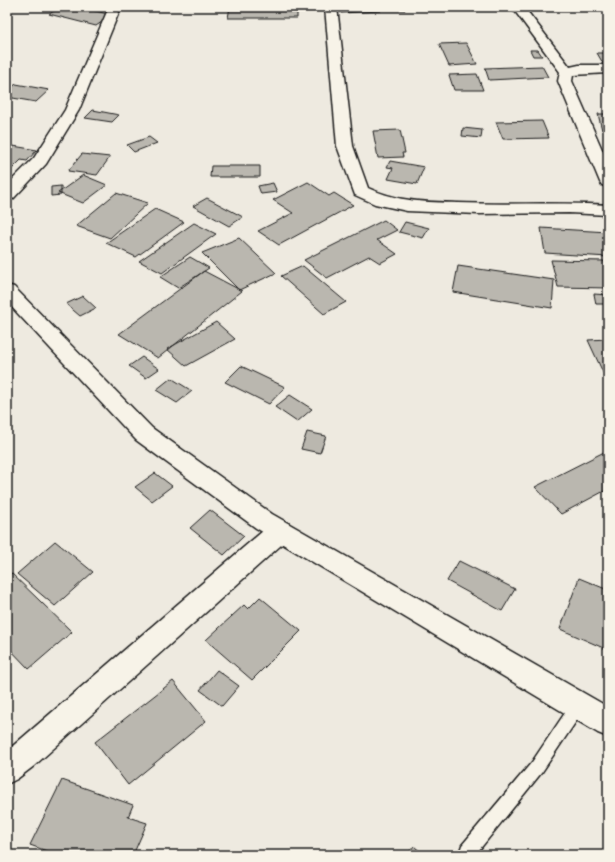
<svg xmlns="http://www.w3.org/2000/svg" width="615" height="862" font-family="Mynerve,sans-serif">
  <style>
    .building { fill: #bab7af; stroke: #1c1c1c }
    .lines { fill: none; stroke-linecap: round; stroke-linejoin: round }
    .lane-casing { stroke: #1c1c1c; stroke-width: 3 }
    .street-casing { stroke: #1c1c1c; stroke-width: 3 }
    .secondary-casing { stroke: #1c1c1c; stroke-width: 3 }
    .lane { fill: #f7f3e8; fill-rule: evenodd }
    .street { fill: #f7f3e8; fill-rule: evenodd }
    .secondary { fill: #f7f3e8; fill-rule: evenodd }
  </style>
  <rect width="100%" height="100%" fill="#eeeae0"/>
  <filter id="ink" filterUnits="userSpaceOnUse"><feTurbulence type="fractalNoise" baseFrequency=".025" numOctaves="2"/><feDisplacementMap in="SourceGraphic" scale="8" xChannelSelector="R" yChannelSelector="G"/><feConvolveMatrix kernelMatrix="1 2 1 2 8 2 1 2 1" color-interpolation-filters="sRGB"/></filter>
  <g filter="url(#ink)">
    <path class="building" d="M 61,7 L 79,7 L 112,15 L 96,26 L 49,14 Z
      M 230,7 L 297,7 L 297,18 L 228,18 Z
      M 339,7 L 380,7 L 381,11 L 341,13 Z
      M 380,7 L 405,7 L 405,10 L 380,10 Z
      M 466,43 L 477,64 L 449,66 L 439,44 Z
      M 530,50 L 538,50 L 542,56 L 533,56 Z
      M 597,53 L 608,53 L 608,65 L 604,65 Z
      M 542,66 L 548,77 L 489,80 L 485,68 Z
      M 477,74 L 483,90 L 454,90 L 449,75 Z
      M 16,84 L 49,90 L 36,102 L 7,97 L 7,91 Z
      M 93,110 L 119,115 L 112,122 L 85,118 Z
      M 598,114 L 608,114 L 608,130 L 602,130 Z
      M 542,121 L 549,138 L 503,139 L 496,122 Z
      M 463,128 L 482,130 L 481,138 L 462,136 Z
      M 400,130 L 405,153 L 402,153 L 403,157 L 378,158 L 373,131 Z
      M 149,137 L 157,143 L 134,152 L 127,145 Z
      M 7,145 L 37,150 L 27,161 L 21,160 L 12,169 L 7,170 Z
      M 82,154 L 110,157 L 97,175 L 68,171 Z
      M 390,161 L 424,167 L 417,184 L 388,179 L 393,168 L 387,167 Z
      M 211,166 L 260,166 L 260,177 L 210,177 Z
      M 83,175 L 107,185 L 83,203 L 58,193 Z
      M 308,182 L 329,196 L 334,193 L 353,205 L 279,245 L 258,231 L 293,213 L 273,200 Z
      M 273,183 L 277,192 L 261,194 L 258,186 Z
      M 61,186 L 61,195 L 51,196 L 51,187 Z
      M 116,193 L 148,203 L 110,238 L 76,226 Z
      M 207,198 L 243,217 L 229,226 L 193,206 Z
      M 155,209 L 184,222 L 136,257 L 106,243 Z
      M 384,220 L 397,230 L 377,240 L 397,254 L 380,263 L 369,256 L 327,278 L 304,260 Z
      M 405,222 L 429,228 L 423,238 L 399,232 Z
      M 194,223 L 216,234 L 162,273 L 139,261 Z
      M 541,228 L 608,232 L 608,257 L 545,253 Z
      M 239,238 L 276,273 L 239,290 L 202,253 Z
      M 190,257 L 209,268 L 178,288 L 160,277 Z
      M 551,260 L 604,261 L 608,273 L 608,288 L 558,287 Z
      M 303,266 L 346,302 L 324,314 L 281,276 Z
      M 458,266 L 554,280 L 552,308 L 453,292 Z
      M 204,271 L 242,291 L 158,358 L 119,334 Z
      M 594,294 L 608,295 L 608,304 L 596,304 Z
      M 83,296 L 96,308 L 80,316 L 66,304 Z
      M 216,322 L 235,339 L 186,366 L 167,349 Z
      M 608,339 L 608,379 L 606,379 L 588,340 Z
      M 142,357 L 159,369 L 146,378 L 129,366 Z
      M 241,366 L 285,387 L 269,404 L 225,382 Z
      M 171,378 L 192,391 L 177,403 L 156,390 Z
      M 290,395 L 312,409 L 297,422 L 275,407 Z
      M 307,432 L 326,436 L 320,453 L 301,449 Z
      M 608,450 L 608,489 L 561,514 L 535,487 Z
      M 155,473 L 172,486 L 152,501 L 135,487 Z
      M 210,510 L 244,536 L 224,555 L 190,528 Z
      M 55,541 L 93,572 L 55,606 L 17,574 Z
      M 459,561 L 515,589 L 502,611 L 447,581 Z
      M 9,571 L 72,632 L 29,669 L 7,646 L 7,573 Z
      M 579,578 L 608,590 L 608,650 L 560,629 Z
      M 260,597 L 301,631 L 252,680 L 206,640 L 244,605 L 248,609 Z
      M 217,670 L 239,686 L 222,706 L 200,690 Z
      M 173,681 L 206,721 L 128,785 L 95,742 Z
      M 62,780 L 133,805 L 128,817 L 147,823 L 133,855 L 58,855 L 30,845 Z
      M 414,846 L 424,855 L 407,855 Z"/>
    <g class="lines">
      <g class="lane-casing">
        <path id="lane" d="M 578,699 L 583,701 L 585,706 L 583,711 L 542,772 L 475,855 L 462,855 L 460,851 L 462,845 L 532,762 L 573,701 Z"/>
      </g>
      <g class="street-casing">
        <path id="street" d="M 109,7 L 121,7 L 79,110 L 46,164 L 13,199 L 7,200 L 7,185 L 34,158 L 65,110 Z
          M 325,7 L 337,7 L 353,146 L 368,188 C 399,202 425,202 458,203 C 508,205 558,202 608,205 L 608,215 L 569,213 L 479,214 L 407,211 L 375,204 L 355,195 L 337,146 Z
          M 512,7 L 524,7 L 570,67 L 579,65 L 608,65 L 608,73 L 573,75 L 572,81 L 608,163 L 608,187 L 602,185 L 600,182 L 558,81 L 560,72 Z
          M 280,521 L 289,524 L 292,531 L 289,538 L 34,766 L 17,779 L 7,784 L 7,751 L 271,524 Z"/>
      </g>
      <g class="secondary-casing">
        <path id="secondary" d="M 7,285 L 14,287 L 152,428 L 272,514 L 608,707 L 608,737 L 598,733 L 256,528 L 136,440 L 7,302 Z"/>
      </g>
      <use href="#lane" class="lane"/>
      <use href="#street" class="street"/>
      <use href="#secondary" class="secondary"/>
    </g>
  </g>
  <rect width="615" height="862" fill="none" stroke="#f7f3e8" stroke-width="24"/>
  <rect x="12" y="12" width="591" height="838" fill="none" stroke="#1c1c1c" stroke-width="1.5" filter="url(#ink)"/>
</svg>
